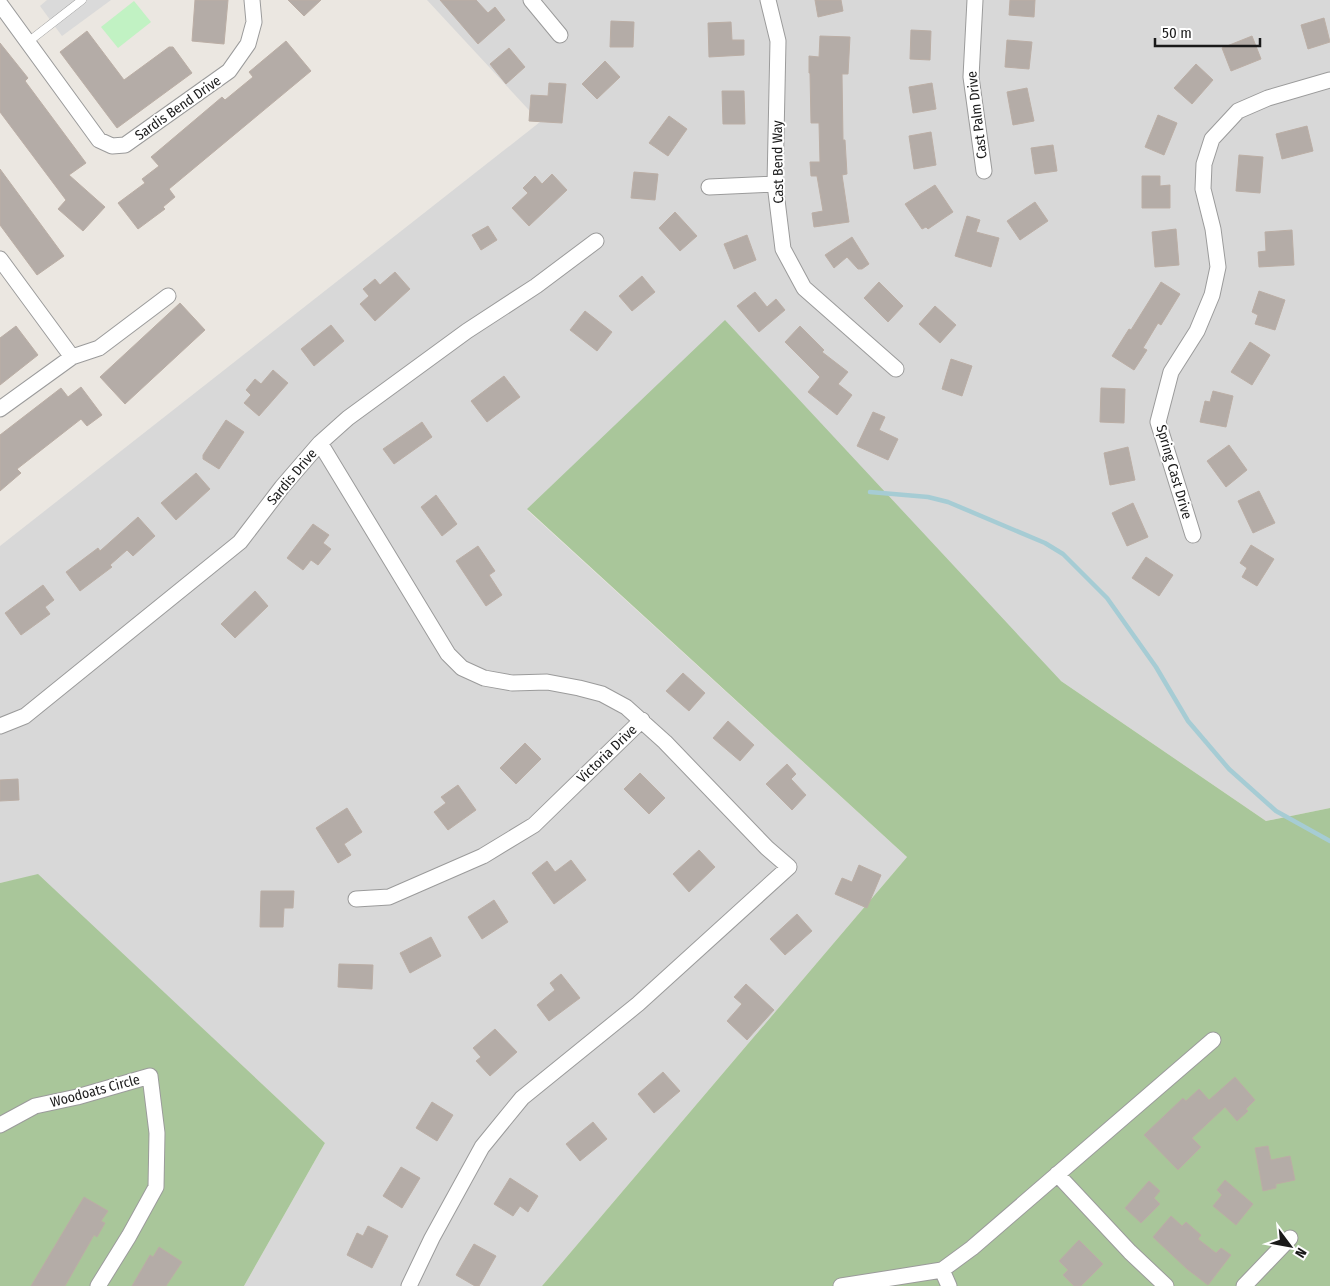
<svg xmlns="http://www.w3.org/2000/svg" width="1330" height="1286" font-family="'Fira Sans Condensed',sans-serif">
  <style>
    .residential { fill: #d8d8d8 }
    .forest { fill: #a9c69a }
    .park { fill: #c1f2c3 }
    .parking { fill: #dadada }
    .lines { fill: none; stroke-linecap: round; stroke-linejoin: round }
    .stream { stroke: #a6ccd4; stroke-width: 4.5 }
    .building { fill: #b4aca7; stroke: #bbaea5 }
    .lane-casing { stroke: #9b9b9b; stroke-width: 9 }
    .street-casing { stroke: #9b9b9b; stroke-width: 17 }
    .lane { stroke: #fff; stroke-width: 8 }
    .street { stroke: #fff; stroke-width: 15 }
    .labels { text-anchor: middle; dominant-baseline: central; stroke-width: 4; stroke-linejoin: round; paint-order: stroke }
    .street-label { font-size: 14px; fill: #1a1a1a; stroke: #fff }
  </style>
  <rect width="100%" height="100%" fill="#ebe7e1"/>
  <path class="residential" d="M 427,0 L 1330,0 L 1330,808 L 1266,821 L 1061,681 L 527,510 L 907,857 L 542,1286 L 244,1286 L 325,1143 L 38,875 L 0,883 L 0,546 L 540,122 Z"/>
  <path class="forest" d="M 725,320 L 1061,681 L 1266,821 L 1330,808 L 1330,1286 L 542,1286 L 907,857 L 527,509 Z
    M 38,874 L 325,1143 L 244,1286 L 0,1286 L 0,883 Z"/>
  <path class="park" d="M 134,1 L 151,22 L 118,48 L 101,27 Z"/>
  <path class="parking" d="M 47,0 L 111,0 L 62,36 L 40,6 Z"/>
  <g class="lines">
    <path class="stream" d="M 870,492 L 928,497 L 948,502 L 1045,543 L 1063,554 L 1107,598 L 1156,667 L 1188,721 L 1229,769 L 1276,811 L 1330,841"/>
  </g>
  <path class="building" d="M 195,0 L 228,0 L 224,44 L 192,41 Z
    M 288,0 L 321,0 L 304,16 Z
    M 440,0 L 476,0 L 488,13 L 495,7 L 505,20 L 478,44 Z
    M 815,0 L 841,0 L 843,11 L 818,17 Z
    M 1010,0 L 1035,0 L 1034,17 L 1009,15 Z
    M 1324,18 L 1330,42 L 1308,49 L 1301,25 Z
    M 611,21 L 634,22 L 633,47 L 610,47 Z
    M 731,22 L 732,40 L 744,40 L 744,55 L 709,57 L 708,23 Z
    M 911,30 L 931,31 L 930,60 L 910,59 Z
    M 87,31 L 124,80 L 169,47 L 173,47 L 192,73 L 117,128 L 60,52 Z
    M 820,36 L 850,37 L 848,74 L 842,74 L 843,140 L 845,140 L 847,174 L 842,175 L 849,222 L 814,227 L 812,213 L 823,211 L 817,176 L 811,176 L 810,162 L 820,162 L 819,123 L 811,123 L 810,73 L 809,73 L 809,56 L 819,57 Z
    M 1252,36 L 1261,59 L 1231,71 L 1222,48 Z
    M 1007,40 L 1032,42 L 1029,69 L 1005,67 Z
    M 286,41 L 311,71 L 169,189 L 175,197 L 163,207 L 165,209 L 138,229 L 118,203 L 145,183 L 142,179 L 159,166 L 151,157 L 222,97 L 225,100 L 253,77 L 249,72 Z
    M 0,43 L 28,78 L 25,81 L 86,163 L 69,175 L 105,207 L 83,231 L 58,209 L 66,200 L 0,112 Z
    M 509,48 L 525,67 L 506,84 L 490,64 Z
    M 605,61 L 620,77 L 597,99 L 582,84 Z
    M 1196,64 L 1213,80 L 1192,104 L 1174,88 Z
    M 549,83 L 566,84 L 562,123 L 529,121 L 531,95 L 548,96 Z
    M 932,83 L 936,109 L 913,113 L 909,87 Z
    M 1027,88 L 1034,121 L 1013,125 L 1007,92 Z
    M 722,91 L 744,91 L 745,124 L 723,124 Z
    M 1158,115 L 1177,123 L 1164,155 L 1145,147 Z
    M 669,116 L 687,129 L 668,156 L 649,143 Z
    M 1307,126 L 1313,151 L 1282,159 L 1276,134 Z
    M 931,132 L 936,165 L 914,169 L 909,136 Z
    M 1053,145 L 1057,171 L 1035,174 L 1031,148 Z
    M 1239,155 L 1263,157 L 1260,193 L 1236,191 Z
    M 0,169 L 64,256 L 37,275 L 0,225 Z
    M 634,172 L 658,174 L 655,200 L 631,198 Z
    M 552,174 L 567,190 L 529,226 L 512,208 L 528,193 L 523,188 L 535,176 L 542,184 Z
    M 1142,176 L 1160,176 L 1160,186 L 1170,185 L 1170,208 L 1142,208 Z
    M 935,185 L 953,212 L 928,229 L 926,227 L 922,229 L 905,204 Z
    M 1035,202 L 1048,221 L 1020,240 L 1007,221 Z
    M 675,212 L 697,236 L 680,251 L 659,228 Z
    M 967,216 L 980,220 L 976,232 L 999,238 L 991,267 L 955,256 Z
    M 488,226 L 497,240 L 481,250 L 472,235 Z
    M 1176,229 L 1179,265 L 1155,267 L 1152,232 Z
    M 1292,230 L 1294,265 L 1259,267 L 1258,252 L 1266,251 L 1265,232 Z
    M 747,235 L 756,260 L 734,269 L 724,244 Z
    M 852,237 L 869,264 L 862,269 L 858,269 L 847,257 L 834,268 L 825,255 Z
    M 395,272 L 410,289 L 375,321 L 360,304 L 369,296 L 363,289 L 375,279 L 380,285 Z
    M 642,276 L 655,292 L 632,311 L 619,296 Z
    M 879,282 L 903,306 L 888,322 L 864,298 Z
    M 1161,282 L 1180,294 L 1161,325 L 1158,323 L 1143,348 L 1147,350 L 1134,370 L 1112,356 L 1129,329 L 1131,330 Z
    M 1259,291 L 1285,300 L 1275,330 L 1255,324 L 1258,315 L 1252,312 Z
    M 755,292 L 767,307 L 776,299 L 785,310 L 759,332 L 737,306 Z
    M 180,303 L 205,330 L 125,404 L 100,377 Z
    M 935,306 L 956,325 L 940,343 L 919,324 Z
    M 585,311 L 612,332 L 597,351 L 570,330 Z
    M 331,325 L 344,341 L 314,366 L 301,349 Z
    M 16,326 L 38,355 L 0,385 L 0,338 Z
    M 800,326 L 824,350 L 822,352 L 848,372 L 838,384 L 852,395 L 837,415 L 808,392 L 820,377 L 785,342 Z
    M 1250,342 L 1270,355 L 1252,385 L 1231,372 Z
    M 951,359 L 972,366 L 962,396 L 942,389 Z
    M 273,370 L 288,383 L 259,416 L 244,403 L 251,395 L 246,390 L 255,379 L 261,384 Z
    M 504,376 L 520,397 L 487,422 L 471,401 Z
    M 81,387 L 102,415 L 87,426 L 81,419 L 17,469 L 21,473 L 0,491 L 0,435 L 61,388 L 68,397 Z
    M 1101,388 L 1125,389 L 1124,423 L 1100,422 Z
    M 1213,391 L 1233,396 L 1226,427 L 1200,422 L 1205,401 L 1210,402 Z
    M 873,412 L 885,417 L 879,430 L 898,439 L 888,460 L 857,446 Z
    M 226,420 L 244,432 L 219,469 L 203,459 L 203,455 Z
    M 422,422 L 432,437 L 394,464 L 383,449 Z
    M 1229,445 L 1247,470 L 1226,487 L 1207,461 Z
    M 1128,447 L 1135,480 L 1110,485 L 1104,453 Z
    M 196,473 L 210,489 L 176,520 L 161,503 Z
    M 1259,491 L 1275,523 L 1253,533 L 1238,501 Z
    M 436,495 L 457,524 L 442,536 L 421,507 Z
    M 1133,503 L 1148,537 L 1127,546 L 1112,513 Z
    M 138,517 L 155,536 L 133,556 L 127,550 L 110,565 L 112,567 L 80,591 L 66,572 L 98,548 L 100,551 Z
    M 313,524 L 329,535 L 323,543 L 331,549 L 318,565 L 311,560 L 303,570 L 287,558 Z
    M 1251,545 L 1274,559 L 1257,586 L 1242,577 L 1247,568 L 1240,563 Z
    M 478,546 L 495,571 L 489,575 L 502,595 L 486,606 L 456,561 Z
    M 1146,557 L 1173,575 L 1159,596 L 1132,578 Z
    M 43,585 L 54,600 L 45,607 L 50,614 L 21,635 L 5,613 Z
    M 255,591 L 268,606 L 235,638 L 221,624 Z
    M 683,673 L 705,693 L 689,711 L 666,691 Z
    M 728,721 L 754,745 L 740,761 L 713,738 Z
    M 525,743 L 541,759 L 516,784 L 500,768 Z
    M 787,764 L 796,774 L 791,779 L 806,795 L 792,810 L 766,784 Z
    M 640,773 L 665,798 L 649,814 L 624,789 Z
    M 18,779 L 19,800 L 0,801 L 0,780 Z
    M 458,785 L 476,810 L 448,830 L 434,812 L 446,803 L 441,797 Z
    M 347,808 L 362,832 L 344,844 L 351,855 L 338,863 L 316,828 Z
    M 699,850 L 715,867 L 689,892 L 673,874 Z
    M 571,860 L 586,880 L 554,904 L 532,873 L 547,861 L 555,872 Z
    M 859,865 L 881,875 L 867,908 L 835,894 L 842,878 L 852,882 Z
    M 261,891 L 294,891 L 293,908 L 284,908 L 283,927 L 260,927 Z
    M 494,900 L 508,922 L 482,939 L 468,917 Z
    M 797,914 L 812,931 L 785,955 L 770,939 Z
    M 431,937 L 441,956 L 410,973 L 400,953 Z
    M 339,964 L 373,965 L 372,989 L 338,987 Z
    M 561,974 L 580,998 L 549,1021 L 537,1005 L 555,990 L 550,983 Z
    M 746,984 L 774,1010 L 747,1040 L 727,1021 L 742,1004 L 734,997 Z
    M 495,1029 L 517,1052 L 490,1076 L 476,1061 L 481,1057 L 473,1048 Z
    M 663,1072 L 680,1091 L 654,1113 L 638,1094 Z
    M 1235,1077 L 1255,1100 L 1246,1109 L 1248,1111 L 1237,1121 L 1225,1107 L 1192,1138 L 1201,1147 L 1178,1170 L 1144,1135 L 1183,1098 L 1186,1101 L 1199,1089 L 1209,1100 Z
    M 432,1102 L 453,1115 L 437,1141 L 416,1128 Z
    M 593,1122 L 607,1139 L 580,1161 L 566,1144 Z
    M 1268,1146 L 1271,1160 L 1290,1156 L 1295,1180 L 1276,1184 L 1276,1188 L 1263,1191 L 1255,1148 Z
    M 401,1167 L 420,1178 L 402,1208 L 383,1196 Z
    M 510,1178 L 538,1196 L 528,1212 L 520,1206 L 513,1216 L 494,1204 Z
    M 1225,1180 L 1253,1204 L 1236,1225 L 1213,1206 L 1222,1195 L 1217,1190 Z
    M 1149,1181 L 1160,1191 L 1154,1198 L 1160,1204 L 1141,1223 L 1125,1208 Z
    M 84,1197 L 108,1211 L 101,1221 L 105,1223 L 97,1237 L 94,1235 L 65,1286 L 31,1286 Z
    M 1171,1216 L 1182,1226 L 1186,1222 L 1201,1235 L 1198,1239 L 1216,1253 L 1221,1248 L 1231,1255 L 1208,1285 L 1187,1269 L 1153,1237 Z
    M 368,1226 L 388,1236 L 372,1268 L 347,1255 L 357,1233 L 363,1236 Z
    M 1079,1240 L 1103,1264 L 1081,1286 L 1074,1286 L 1063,1275 L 1068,1270 L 1059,1261 Z
    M 474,1244 L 496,1256 L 479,1286 L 475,1286 L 456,1275 Z
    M 159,1247 L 182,1262 L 166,1286 L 132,1286 L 150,1255 L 153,1257 Z"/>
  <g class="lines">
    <g class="lane-casing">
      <path id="lane" d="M 28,42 L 82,0"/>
    </g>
    <g class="street-casing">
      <path id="street" d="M 531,0 L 560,35
        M 768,0 L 778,41 L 775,184 L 783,249 L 804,288 L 896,369
        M 975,0 L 971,77 L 984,171
        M 0,4 L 99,140 L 112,146 L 125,145 L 229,71 L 248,44 L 254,22 L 252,0
        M 709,187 L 775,184
        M 0,259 L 72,357
        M 0,409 L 72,357 L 99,348 L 168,296
        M 320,443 L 448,654 L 462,668 L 484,678 L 512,683 L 547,682 L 579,688 L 602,694 L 626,707 L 665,742 L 767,848 L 789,867 L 638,1004 L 522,1098 L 482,1147 L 432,1238 L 409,1286
        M 1193,535 L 1158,422 L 1171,372 L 1197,331 L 1212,295 L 1218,267 L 1213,229 L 1203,189 L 1204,164 L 1212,139 L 1238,111 L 1268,98 L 1330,80
        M 0,726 L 25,716 L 240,542 L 282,487 L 320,443 L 348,418 L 467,331 L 536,286 L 596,241
        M 356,899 L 389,897 L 483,856 L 534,825 L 642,720
        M 0,1125 L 35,1106 L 77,1097 L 150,1076 L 157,1133 L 156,1187 L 129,1236 L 98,1286
        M 1057,1174 L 1130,1252 L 1166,1286
        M 942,1270 L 949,1286
        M 841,1286 L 942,1270 L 972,1248 L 1213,1040
        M 1244,1286 L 1290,1238"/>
    </g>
    <use href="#lane" class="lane"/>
    <use href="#street" class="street"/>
  </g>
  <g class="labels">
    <g class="street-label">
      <text transform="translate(178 108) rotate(-35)">Sardis Bend Drive</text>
      <text transform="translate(977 115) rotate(-97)">Cast Palm Drive</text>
      <text transform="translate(778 162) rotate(-91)">Cast Bend Way</text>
      <text transform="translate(1174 472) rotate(74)">Spring Cast Drive</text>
      <text transform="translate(292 477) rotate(-50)">Sardis Drive</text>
      <text transform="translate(607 754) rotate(-44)">Victoria Drive</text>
      <text transform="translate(95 1091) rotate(-15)">Woodoats Circle</text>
    </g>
  </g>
  <g transform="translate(1290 1246) rotate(122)" stroke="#ffffff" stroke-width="4" paint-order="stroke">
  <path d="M0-4L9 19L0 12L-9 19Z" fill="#1a1a1a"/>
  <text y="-8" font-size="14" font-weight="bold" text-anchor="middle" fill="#1a1a1a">N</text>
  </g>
  <path d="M1155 38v8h105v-8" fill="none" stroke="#1a1a1a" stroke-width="2.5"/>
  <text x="1162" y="38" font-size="15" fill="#1a1a1a" stroke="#ffffff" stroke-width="4" paint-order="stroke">50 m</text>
</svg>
